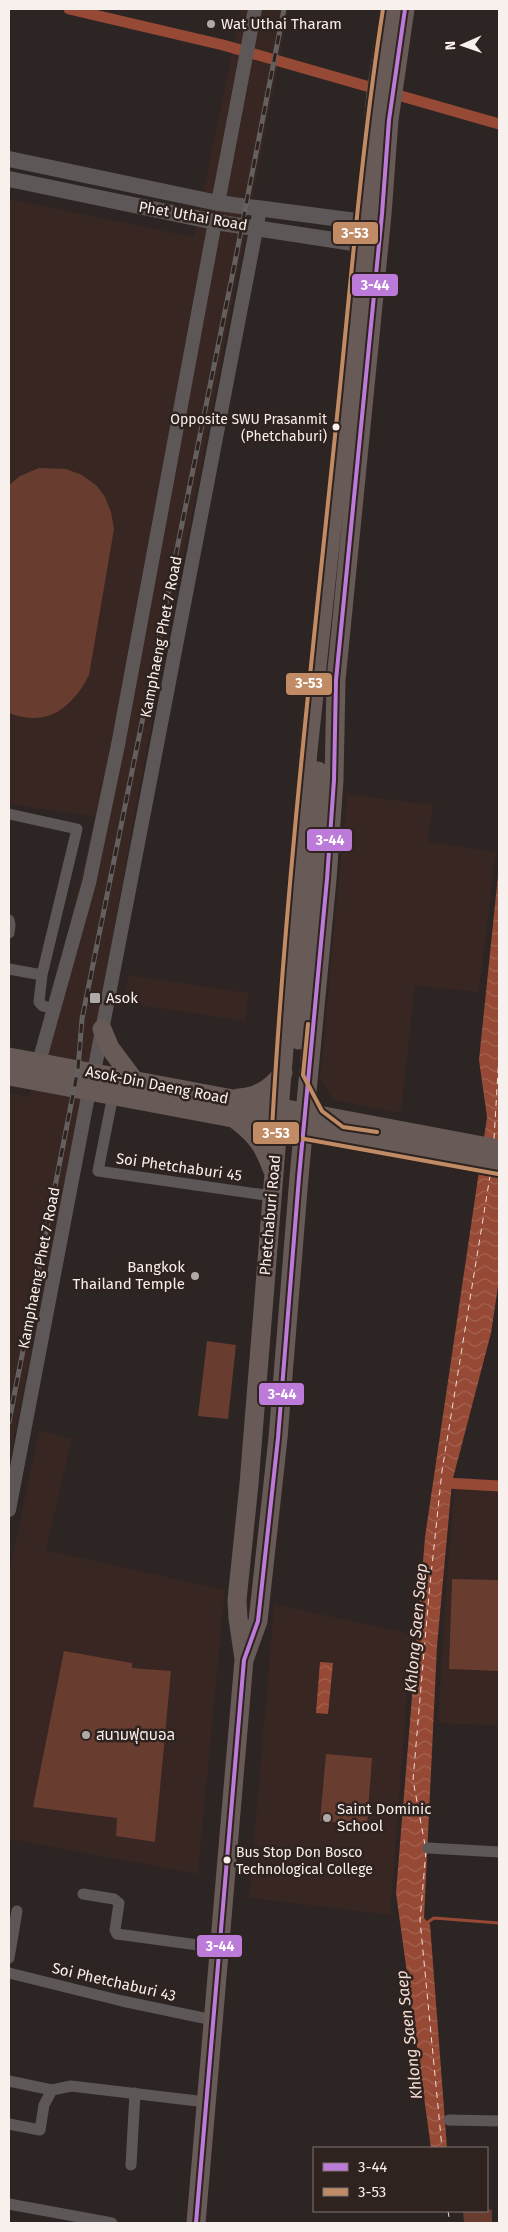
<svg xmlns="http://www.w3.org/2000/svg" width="508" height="2232" font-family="'Fira Sans','Noto Sans Thai',sans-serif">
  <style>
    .built { fill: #372621 }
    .green { fill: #693c30 }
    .water { fill: url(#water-waves) }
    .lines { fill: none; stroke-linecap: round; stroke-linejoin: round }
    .stream { stroke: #964934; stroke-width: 3 }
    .canal { stroke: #964934; stroke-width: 11 }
    .ferry { stroke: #f5dcd5; stroke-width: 1; stroke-dasharray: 6 5; stroke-linecap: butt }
    .minor { stroke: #5d5857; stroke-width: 11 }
    .tertiary { stroke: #5d5857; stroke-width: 14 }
    .secondary { stroke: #5d5857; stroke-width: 16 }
    .primary { stroke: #685a56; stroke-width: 19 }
    .rail-casing { stroke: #64605f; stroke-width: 5 }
    .rail { stroke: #2f2320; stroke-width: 3; stroke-dasharray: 9; stroke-linecap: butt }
    .bus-1-casing { stroke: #2f2320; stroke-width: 8 }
    .bus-2-casing { stroke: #2f2320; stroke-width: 8 }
    .bus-1 { stroke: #bd7bd9; stroke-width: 4 }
    .bus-2 { stroke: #c18c65; stroke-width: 4 }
    .poi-dot { fill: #b1a9a7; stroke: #2f2320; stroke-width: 2 }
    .bus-dot { fill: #f8f0ed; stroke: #2f2320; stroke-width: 2 }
    .labels { text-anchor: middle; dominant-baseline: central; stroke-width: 5; stroke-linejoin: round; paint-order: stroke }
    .bus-label { font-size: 14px; fill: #f8f0ed; stroke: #2f2320; text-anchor: end }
    .poi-label { font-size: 15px; fill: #f8f0ed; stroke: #2f2320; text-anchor: start }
    .street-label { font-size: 15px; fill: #f8f0ed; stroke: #2f2320 }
    .water-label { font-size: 16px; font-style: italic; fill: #f5dcd5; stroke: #2f2320 }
    .line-badge { stroke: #2f2320; stroke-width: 2 }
    .badge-label { font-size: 14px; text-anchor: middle; font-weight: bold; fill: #fff }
  </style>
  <defs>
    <pattern id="water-waves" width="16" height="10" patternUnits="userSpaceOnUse" patternTransform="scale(1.25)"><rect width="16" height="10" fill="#964934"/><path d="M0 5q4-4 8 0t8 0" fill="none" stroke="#a56452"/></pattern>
  </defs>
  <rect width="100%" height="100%" fill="#2c2524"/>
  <path class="built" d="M 241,9 L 289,9 L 135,812 L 99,1013 L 9,1462 L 9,1093 L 29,1097 L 95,817 L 9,804 L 9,199 L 194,237 Z
    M 347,794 L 433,805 L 428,839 L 429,842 L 496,852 L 479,992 L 415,986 L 401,1113 L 337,1101 L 330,1095 L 320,1079 Z
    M 128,975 L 249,993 L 245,1021 L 124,1003 Z
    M 39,1430 L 72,1439 L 46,1550 L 225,1590 L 198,1874 L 9,1839 L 9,1574 Z
    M 455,1479 L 499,1485 L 499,1726 L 438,1723 L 447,1574 Z
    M 274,1604 L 412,1634 L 390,1915 L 249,1898 Z"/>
  <path class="green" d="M 39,468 L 66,469 L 82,475 L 97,486 L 105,497 L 111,512 L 114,529 L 89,675 C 72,708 47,728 9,713 L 9,485 L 20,476 Z
    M 207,1341 L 236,1345 L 228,1419 L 198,1416 Z
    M 452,1579 L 499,1580 L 499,1671 L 449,1669 Z
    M 64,1651 L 132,1663 L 132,1668 L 171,1671 L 155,1842 L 116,1836 L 117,1818 L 33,1807 Z
    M 326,1754 L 372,1758 L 367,1825 L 320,1821 Z
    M 487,2209 L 492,2210 L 492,2223 L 464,2223 L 463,2211 Z"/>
  <path class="water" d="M 499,866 L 499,1280 L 491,1333 L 452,1482 L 437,1646 L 424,1918 L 430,1924 L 447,2148 L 431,2148 L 396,1893 L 425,1537 L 487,1117 L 479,1060 Z
    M 320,1662 L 333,1663 L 328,1714 L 316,1713 Z"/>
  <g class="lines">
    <path class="stream" d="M 425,1924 L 434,1918 L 499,1923"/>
    <path class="canal" d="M 69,9 L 223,45 L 499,124
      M 446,1483 L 499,1486"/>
    <path class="ferry" d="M 494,1139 L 499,1055
      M 425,1845 L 413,1780 L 429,1594 L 442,1471 L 490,1176
      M 426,1851 L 420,1920 L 442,2148
      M 448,2211 L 450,2223"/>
    <path class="minor" d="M 9,814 L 77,829 L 42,975
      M 9,920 L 10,925 L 9,933
      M 9,969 L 42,975 L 39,1002 L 43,1006 L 54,1009
      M 113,1095 L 98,1171 L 272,1196
      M 428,1848 L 499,1852
      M 83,1894 L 114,1899 L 119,1903 L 115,1930 L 117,1934 L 220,1948
      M 9,1958 L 17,1911
      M 9,1973 L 122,2001 L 213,2020
      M 9,2081 L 52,2090
      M 449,2120 L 499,2121
      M 9,2124 L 40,2130 L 44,2105 L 52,2090 L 71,2086 L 206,2102
      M 131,2165 L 135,2093
      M 9,2204 L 112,2223"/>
    <path class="tertiary" d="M 218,203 L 255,9
      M 39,1062 L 89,883 L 118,745 L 215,222
      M 94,1072 L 260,209
      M 9,1510 L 89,1091"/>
    <path class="secondary" d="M 9,159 L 218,203 L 364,222
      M 9,179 L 215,222 L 373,246"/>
    <path class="primary" d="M 102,1029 L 110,1048 L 134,1080
      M 298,1040 L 316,831 L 318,771
      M 9,1057 L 499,1149
      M 9,1076 L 499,1168
      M 238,1098 C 256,1098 272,1087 283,1073
      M 236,1120 C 256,1135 264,1146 272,1169
      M 244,1659 L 238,1618 L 237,1600 L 249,1484 L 308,751 L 362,244 L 376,93 L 389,9
      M 244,1660 L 258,1621 L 278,1438 L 299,1177 L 327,879 L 334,780 L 336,680 L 382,214 L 389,120 L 405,9
      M 196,2223 L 245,1648"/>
    <g class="rail-casing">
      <path id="rail" d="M 9,1422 L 78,1069 L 82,1019 L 234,267 L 284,9"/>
    </g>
    <use href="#rail" class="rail"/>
    <g class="bus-1-casing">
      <path id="bus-1" d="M 196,2223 L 244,1660 L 258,1621 L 278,1438 L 299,1177 L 327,879 L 334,780 L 336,680 L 382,214 L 389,120 L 405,9"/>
    </g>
    <g class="bus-2-casing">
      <path id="bus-2" d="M 383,9 C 361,150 350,294 335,436 C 311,666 285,897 272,1129 L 277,1134 L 498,1174
        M 308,1024 L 303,1075 L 322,1111 L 343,1127 L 377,1132"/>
    </g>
    <use href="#bus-1" class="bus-1"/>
    <use href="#bus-2" class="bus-2"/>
  </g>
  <g class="poi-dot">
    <circle cx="211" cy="24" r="5"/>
    <rect x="89" y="992" width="12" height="12" rx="2.5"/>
    <circle cx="195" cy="1276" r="5"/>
    <circle cx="86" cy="1735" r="5"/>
    <circle cx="327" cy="1818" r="5"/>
  </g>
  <g class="bus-dot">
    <circle cx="336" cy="427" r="4.5"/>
    <circle cx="227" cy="1860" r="4.5"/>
  </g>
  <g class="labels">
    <g class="bus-label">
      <text x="327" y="419">Opposite SWU Prasanmit<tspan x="327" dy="17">(Phetchaburi)</tspan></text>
      <text x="236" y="1852" text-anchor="start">Bus Stop Don Bosco<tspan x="236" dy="17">Technological College</tspan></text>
    </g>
    <g class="poi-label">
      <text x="221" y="24">Wat Uthai Tharam</text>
      <text x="106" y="998">Asok</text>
      <text x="185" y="1267" text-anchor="end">Bangkok<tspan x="185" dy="17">Thailand Temple</tspan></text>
      <text x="96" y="1735">สนามฟุตบอล</text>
      <text x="337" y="1809">Saint Dominic<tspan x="337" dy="17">School</tspan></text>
    </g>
    <g class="street-label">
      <text transform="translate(193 216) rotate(10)">Phet Uthai Road</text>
      <text transform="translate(161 637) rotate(-79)">Kamphaeng Phet 7 Road</text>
      <text transform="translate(157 1085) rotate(11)">Asok-Din Daeng Road</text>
      <text transform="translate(179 1167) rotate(8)">Soi Phetchaburi 45</text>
      <text transform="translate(270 1215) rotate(-85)">Phetchaburi Road</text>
      <text transform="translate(39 1268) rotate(-79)">Kamphaeng Phet 7 Road</text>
      <text transform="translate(114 1982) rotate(13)">Soi Phetchaburi 43</text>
    </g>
    <g class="water-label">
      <text transform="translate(416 1628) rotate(-85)">Khlong Saen Saep</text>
      <text transform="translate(409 2035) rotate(-97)">Khlong Saen Saep</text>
    </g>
  </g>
  <g class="line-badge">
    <rect x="332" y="221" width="47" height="24" rx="5" fill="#c18c65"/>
    <rect x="351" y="273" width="48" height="24" rx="5" fill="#bd7bd9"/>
    <rect x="285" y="672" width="48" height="24" rx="5" fill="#c18c65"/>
    <rect x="306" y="828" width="47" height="24" rx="5" fill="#bd7bd9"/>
    <rect x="252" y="1121" width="48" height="24" rx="5" fill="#c18c65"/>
    <rect x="258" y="1382" width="47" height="24" rx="5" fill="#bd7bd9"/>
    <rect x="196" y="1934" width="47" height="24" rx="5" fill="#bd7bd9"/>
  </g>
  <g class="badge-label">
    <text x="355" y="238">3-53</text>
    <text x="375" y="290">3-44</text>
    <text x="309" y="688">3-53</text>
    <text x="330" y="845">3-44</text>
    <text x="276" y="1138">3-53</text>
    <text x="282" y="1399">3-44</text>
    <text x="220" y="1951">3-44</text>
  </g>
  <rect width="508" height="2232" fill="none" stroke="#f8f0ed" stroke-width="20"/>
  <rect x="313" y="2147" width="175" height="65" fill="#2f2320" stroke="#7f7572"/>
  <rect x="323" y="2163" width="25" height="8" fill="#bd7bd9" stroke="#7f7572"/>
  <text x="358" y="2172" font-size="15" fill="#f8f0ed">3-44</text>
  <rect x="323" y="2188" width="25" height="8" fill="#c18c65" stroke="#7f7572"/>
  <text x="358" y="2197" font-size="15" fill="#f8f0ed">3-53</text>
  <g transform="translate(463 45) rotate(268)" stroke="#2f2320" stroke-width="4" paint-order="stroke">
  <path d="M0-4L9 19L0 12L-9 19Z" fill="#f8f0ed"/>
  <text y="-8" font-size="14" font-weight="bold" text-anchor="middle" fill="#f8f0ed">N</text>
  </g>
</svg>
